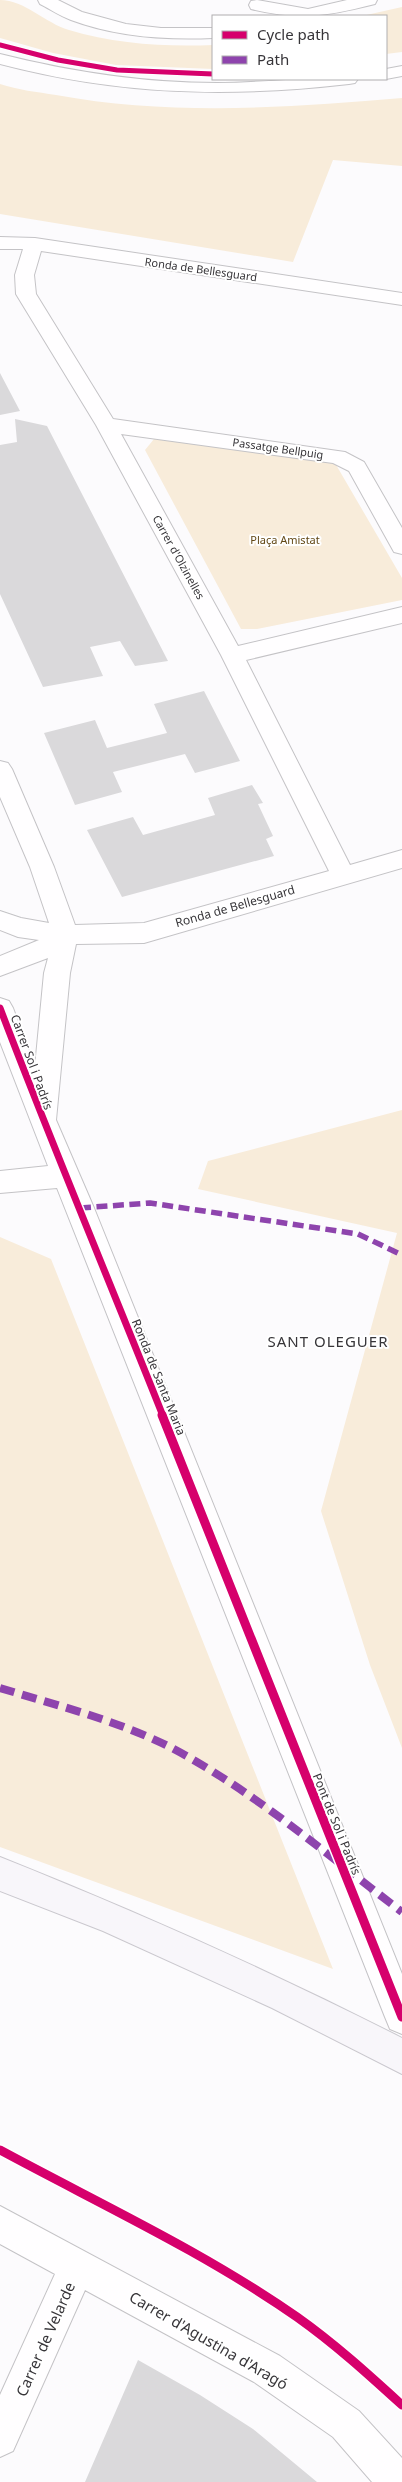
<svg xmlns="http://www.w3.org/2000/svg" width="402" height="2482" font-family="'Noto Sans',sans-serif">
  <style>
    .green { fill: #f8ecda }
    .building { fill: #dad9db }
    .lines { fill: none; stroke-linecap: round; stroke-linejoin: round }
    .minor-casing { stroke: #c4c3c6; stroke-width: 2 }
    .major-casing { stroke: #cac8ce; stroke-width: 2 }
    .minor { fill: #fffeff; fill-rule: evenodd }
    .major { fill: #f8f6fa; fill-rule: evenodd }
    .quiet-far1 { stroke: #8e44ad; stroke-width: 5.5; stroke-dasharray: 11 5.5; stroke-linecap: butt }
    .quiet { stroke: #8e44ad; stroke-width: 8; stroke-dasharray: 15 8; stroke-linecap: butt }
    .cycleway-far2-casing { stroke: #fff; stroke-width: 7 }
    .cycleway-far1-casing { stroke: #fff; stroke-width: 10 }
    .cycleway-casing { stroke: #fff; stroke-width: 12 }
    .cycleway-far2 { stroke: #d6006c; stroke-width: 5 }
    .cycleway-far1 { stroke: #d6006c; stroke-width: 7 }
    .cycleway { stroke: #d6006c; stroke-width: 9 }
    .labels { text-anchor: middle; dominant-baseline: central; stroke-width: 4; stroke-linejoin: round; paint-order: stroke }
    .far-street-label { font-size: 11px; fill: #373539; stroke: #fff }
    .far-park-label { font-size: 11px; fill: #624815; stroke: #fff }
    .street-label { font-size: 12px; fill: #373539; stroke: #fff }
    .quarter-label { font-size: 15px; letter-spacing: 1px; fill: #373539; stroke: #fff }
    .near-street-label { font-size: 15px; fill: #373539; stroke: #fff }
  </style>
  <rect width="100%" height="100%" fill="#fcfbfd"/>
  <path class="green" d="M 0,0 C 25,0 45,23 69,30 C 115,44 166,47 213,45 L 213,69 L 116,65 L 53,53 L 0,38 Z
    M 402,7 L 402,52 L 386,54 L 386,16 L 362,16 Z
    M 0,84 C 18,90 37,92 56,95 C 170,116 287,108 402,98 L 402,166 L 333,160 L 293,262 L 0,214 Z
    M 154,439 L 335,463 L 402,578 L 402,600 L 257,629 L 241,629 L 145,450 Z
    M 402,1110 L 402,1748 L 370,1665 L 321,1511 L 397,1233 L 198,1189 L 208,1161 Z
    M 0,1237 L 51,1259 L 333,1969 L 0,1847 Z"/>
  <path class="building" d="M 0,373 L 20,411 L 0,415 Z
    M 15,419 L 47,426 L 168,661 L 135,666 L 120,641 L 90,647 L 103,676 L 43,687 L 0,594 L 0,445 L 17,442 Z
    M 204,691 L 240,761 L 195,773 L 185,754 L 113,772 L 122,792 L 75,805 L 44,733 L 95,720 L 107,748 L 167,733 L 154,704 Z
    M 252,785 L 263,803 L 258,804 L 273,836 L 266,839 L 274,856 L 122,897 L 87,830 L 133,817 L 143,835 L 215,815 L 208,798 Z
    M 138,2360 L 200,2395 L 253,2429 L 317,2482 L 85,2482 Z"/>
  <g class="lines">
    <g class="minor-casing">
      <path id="minor" d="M 38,0 L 58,0 L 82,12 L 126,24 L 161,28 L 213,28 L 213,38 C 166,40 116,37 71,20 C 60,16 50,9 40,4 Z
        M 257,0 L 308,9 L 347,0 L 377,0 L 375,4 C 327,16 300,21 251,9 L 249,5 L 251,1 Z
        M 0,54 C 72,72 143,83 217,83 C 264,83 311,76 358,79 L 355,83 L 349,84 C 228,98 118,95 0,64 Z
        M 402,66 L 402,76 L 386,79 L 384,79 L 386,69 Z
        M 0,237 L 35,238 L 402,293 L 402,305 L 41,251 L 34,275 L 36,294 L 113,419 L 345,452 L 364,462 L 402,528 L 402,554 L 394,552 L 349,471 L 333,463 L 121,434 L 238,646 L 402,607 L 402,623 L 246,660 L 350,865 L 402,850 L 402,868 L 144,943 L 76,944 L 70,973 L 56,1120 L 94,1208 L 402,1974 L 402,2034 L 390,2029 L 385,2017 L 57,1188 L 0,1193 L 0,1171 L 48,1166 L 0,1042 L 0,998 L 9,1001 L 13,1008 L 35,1067 L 44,973 L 48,958 L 0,976 L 0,956 L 39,940 L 18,937 L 0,930 L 0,911 L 21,918 L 49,923 L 30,867 L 0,797 L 0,761 L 8,763 L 12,769 L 54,867 L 75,925 L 144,923 L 329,871 L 221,655 L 96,425 L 16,294 L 15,275 L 23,249 L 0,249 Z
        M 0,2206 L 280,2356 L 359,2411 L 402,2458 L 402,2482 L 372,2482 L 333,2437 L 254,2382 L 85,2290 L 13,2451 L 0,2457 L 0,2395 L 55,2274 L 0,2244 Z"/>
    </g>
    <g class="major-casing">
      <path id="major" d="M 0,1857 C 138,1912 270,1971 402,2038 L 402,2074 L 272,2008 L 103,1931 L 0,1891 Z"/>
    </g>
    <use href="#minor" class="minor"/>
    <use href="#major" class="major"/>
    <path class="quiet-far1" d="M 80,1208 L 150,1203 L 358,1234 L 402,1255"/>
    <path class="quiet" d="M 0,1688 C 56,1705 115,1720 168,1746 C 253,1790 326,1854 402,1912"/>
    <g class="cycleway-far2-casing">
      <path id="cycleway-far2" d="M 0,45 L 58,60 L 117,70 L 213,74"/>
    </g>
    <g class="cycleway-far1-casing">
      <path id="cycleway-far1" d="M 0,1008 C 52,1145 109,1280 163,1416"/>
    </g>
    <g class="cycleway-casing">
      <path id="cycleway" d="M 162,1415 L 402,2017
        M 0,2150 C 100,2204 204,2252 297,2317 C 335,2344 368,2374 402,2405"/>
    </g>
    <use href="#cycleway-far2" class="cycleway-far2"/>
    <use href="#cycleway-far1" class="cycleway-far1"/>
    <use href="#cycleway" class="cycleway"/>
  </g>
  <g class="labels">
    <g class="far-street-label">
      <text transform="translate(201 269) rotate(8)">Ronda de Bellesguard</text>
      <text transform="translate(278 448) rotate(8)">Passatge Bellpuig</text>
      <text transform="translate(179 557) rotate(61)">Carrer d'Olzinelles</text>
    </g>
    <g class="far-park-label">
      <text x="285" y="539">Plaça Amistat</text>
    </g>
    <g class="street-label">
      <text transform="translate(235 906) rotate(-16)">Ronda de Bellesguard</text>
      <text transform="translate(32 1062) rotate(70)">Carrer Sol i Padrís</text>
      <text transform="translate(159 1377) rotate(68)">Ronda de Santa Maria</text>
      <text transform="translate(337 1824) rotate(68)">Pont de Sol i Padrís</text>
    </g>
    <g class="quarter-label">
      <text x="328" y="1341">SANT OLEGUER</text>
    </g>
    <g class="near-street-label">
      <text transform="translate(45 2339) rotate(-66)">Carrer de Velarde</text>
      <text transform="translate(209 2340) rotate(30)">Carrer d'Agustina d'Aragó</text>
    </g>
  </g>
  <rect x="212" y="15" width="175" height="65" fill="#ffffff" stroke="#afaeb0"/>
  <rect x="222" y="31" width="25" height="8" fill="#d6006c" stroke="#afaeb0"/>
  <text x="257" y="40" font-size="15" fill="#373539">Cycle path</text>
  <rect x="222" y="56" width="25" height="8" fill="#8e44ad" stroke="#afaeb0"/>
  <text x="257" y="65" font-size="15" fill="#373539">Path</text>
</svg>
